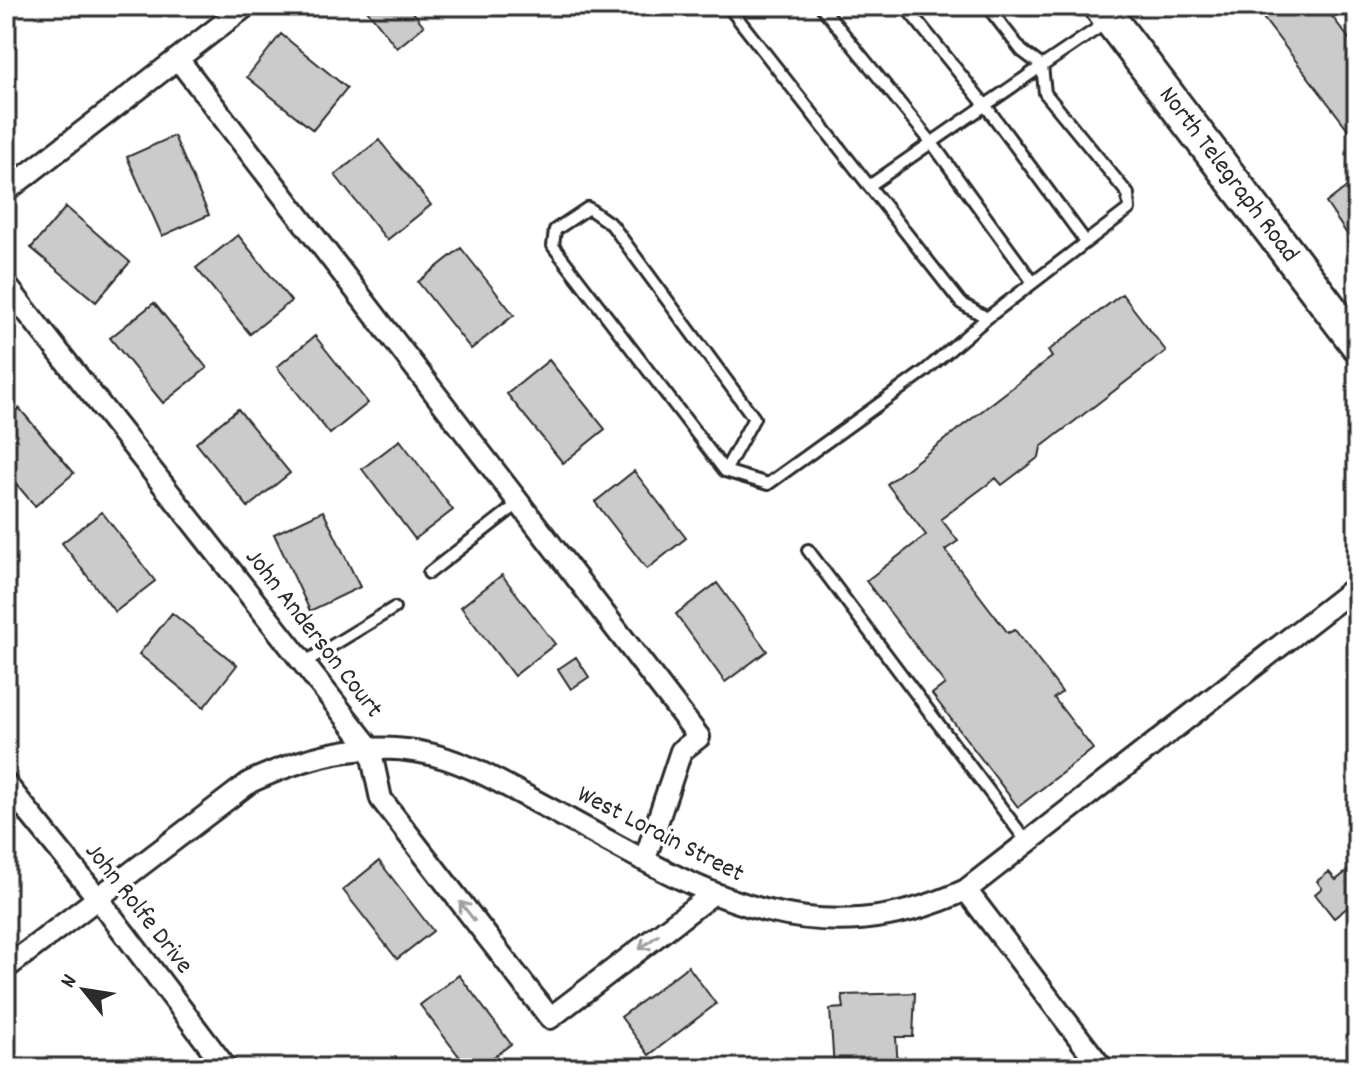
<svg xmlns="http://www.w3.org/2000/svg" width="1363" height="1074" font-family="Dekko,sans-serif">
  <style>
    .building { fill: #cbcbcb; stroke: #2b2b2b; stroke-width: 2 }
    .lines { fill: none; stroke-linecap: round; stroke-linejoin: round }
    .lane-casing { stroke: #2b2b2b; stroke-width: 16 }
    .street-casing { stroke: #2b2b2b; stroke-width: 26 }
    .primary-casing { stroke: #2b2b2b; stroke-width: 38 }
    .lane { stroke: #fff; stroke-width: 10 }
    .street { stroke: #fff; stroke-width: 20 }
    .primary { stroke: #fff; stroke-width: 32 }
    .oneway { stroke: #a0a0a0 }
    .labels { text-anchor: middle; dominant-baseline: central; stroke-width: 7; stroke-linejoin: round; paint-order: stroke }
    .street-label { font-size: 26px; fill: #2b2b2b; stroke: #fff }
  </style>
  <rect width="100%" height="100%" fill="#fff"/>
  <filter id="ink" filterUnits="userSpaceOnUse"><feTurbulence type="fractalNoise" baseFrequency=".0125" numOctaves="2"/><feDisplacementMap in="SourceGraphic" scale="16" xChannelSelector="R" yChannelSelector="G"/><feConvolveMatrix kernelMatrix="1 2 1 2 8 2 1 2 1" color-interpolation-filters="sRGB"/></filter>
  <g filter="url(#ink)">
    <path class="building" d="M 364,6 L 408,6 L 424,26 L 397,48 Z
      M 1254,6 L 1324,6 L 1357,49 L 1357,141 Z
      M 281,34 L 347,88 L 313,130 L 247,77 Z
      M 174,136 L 209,215 L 162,236 L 127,157 Z
      M 379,140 L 431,205 L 387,240 L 335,175 Z
      M 1357,179 L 1357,227 L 1347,234 L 1326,203 Z
      M 66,207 L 130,262 L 96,302 L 31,248 Z
      M 238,235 L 291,301 L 250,334 L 196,268 Z
      M 461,248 L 514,315 L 471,349 L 418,282 Z
      M 1122,294 L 1166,351 L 1041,447 L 1039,457 L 1002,485 L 996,478 L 941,519 L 958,541 L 945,550 L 1008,633 L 1015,630 L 1062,692 L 1054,698 L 1093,749 L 1018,807 L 932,694 L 945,684 L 866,581 L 926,535 L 887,484 L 1052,357 L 1048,351 Z
      M 154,303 L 207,368 L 163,403 L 110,338 Z
      M 315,336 L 368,403 L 330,434 L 277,367 Z
      M 549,360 L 605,429 L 563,463 L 507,394 Z
      M 19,408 L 74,473 L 35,506 L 6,472 L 6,419 Z
      M 238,409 L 290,473 L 248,507 L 196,443 Z
      M 400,440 L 453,510 L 415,539 L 362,469 Z
      M 634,471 L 686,538 L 647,569 L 595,502 Z
      M 323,511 L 360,587 L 310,611 L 274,534 Z
      M 102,512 L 155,581 L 115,612 L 62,543 Z
      M 502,575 L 555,644 L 514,676 L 461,607 Z
      M 717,583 L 767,651 L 725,682 L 676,614 Z
      M 172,613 L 237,665 L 204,707 L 139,654 Z
      M 576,657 L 589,677 L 571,689 L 558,669 Z
      M 379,861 L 433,931 L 397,959 L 343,890 Z
      M 1357,863 L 1357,900 L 1334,918 L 1315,894 L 1322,888 L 1317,881 L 1329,872 L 1336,880 Z
      M 688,966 L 716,1004 L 649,1055 L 621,1017 Z
      M 459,975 L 511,1044 L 479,1068 L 468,1068 L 420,1005 Z
      M 915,993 L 913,1037 L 896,1037 L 898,1068 L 834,1068 L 830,1009 L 844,1008 L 842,995 Z"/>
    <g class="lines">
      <g class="lane-casing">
        <path id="lane" d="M 728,6 L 961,303 L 987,318 L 1129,209 L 1128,194 L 1045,93 L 1042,66 L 1107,22
          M 821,6 L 932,143 L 1032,281
          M 905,6 L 985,105 L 1086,242
          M 869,186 L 1042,66 L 1022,51 L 987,6
          M 725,471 L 754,418 L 612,225 L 588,208 L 555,230 L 553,246 L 725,471 L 768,484 L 925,371 L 987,318
          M 808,550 L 1027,842
          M 429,573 L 519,503
          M 302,664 L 394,608"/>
      </g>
      <g class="street-casing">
        <path id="street" d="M 178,59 L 699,737 L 681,751 L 645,859
          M 6,191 L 246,6
          M 6,285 L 370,748 L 381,799 L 550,1018 L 711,895
          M 6,784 L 97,897 L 226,1068
          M 966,890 L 1102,1068
          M 6,968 L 250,782 C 304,757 361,741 420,752 C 461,759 501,783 537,802 C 682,879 798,967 966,890 L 1357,586"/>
      </g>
      <g class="primary-casing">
        <g id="primary">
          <path id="s1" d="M 1100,6 L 1357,344"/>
        </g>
      </g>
      <use href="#lane" class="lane"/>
      <use href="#street" class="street"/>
      <use href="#primary" class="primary"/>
    </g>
    <defs><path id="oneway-shaft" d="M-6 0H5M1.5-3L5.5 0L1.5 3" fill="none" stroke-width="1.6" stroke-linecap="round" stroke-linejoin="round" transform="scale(2)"/></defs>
    <g class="oneway">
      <use href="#oneway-shaft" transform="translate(467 911) rotate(-128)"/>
      <use href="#oneway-shaft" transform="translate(649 942) rotate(143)"/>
    </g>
  </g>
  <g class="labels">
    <g class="street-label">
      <text stroke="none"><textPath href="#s1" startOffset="212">North Telegraph Road</textPath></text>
      <text transform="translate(313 634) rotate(52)">John Anderson Court</text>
      <text transform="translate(660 835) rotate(27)">West Lorain Street</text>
      <text transform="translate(138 909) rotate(52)">John Rolfe Drive</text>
    </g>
  </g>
  <rect width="1363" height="1074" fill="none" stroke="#fff" stroke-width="32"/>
  <rect x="16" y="16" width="1331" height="1042" fill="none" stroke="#2b2b2b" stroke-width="3" filter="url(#ink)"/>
  <g transform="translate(84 990) rotate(300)" stroke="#ffffff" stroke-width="6" paint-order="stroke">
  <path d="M0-6L14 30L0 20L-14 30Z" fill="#2b2b2b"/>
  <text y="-12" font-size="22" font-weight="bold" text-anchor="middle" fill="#2b2b2b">N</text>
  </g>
</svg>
